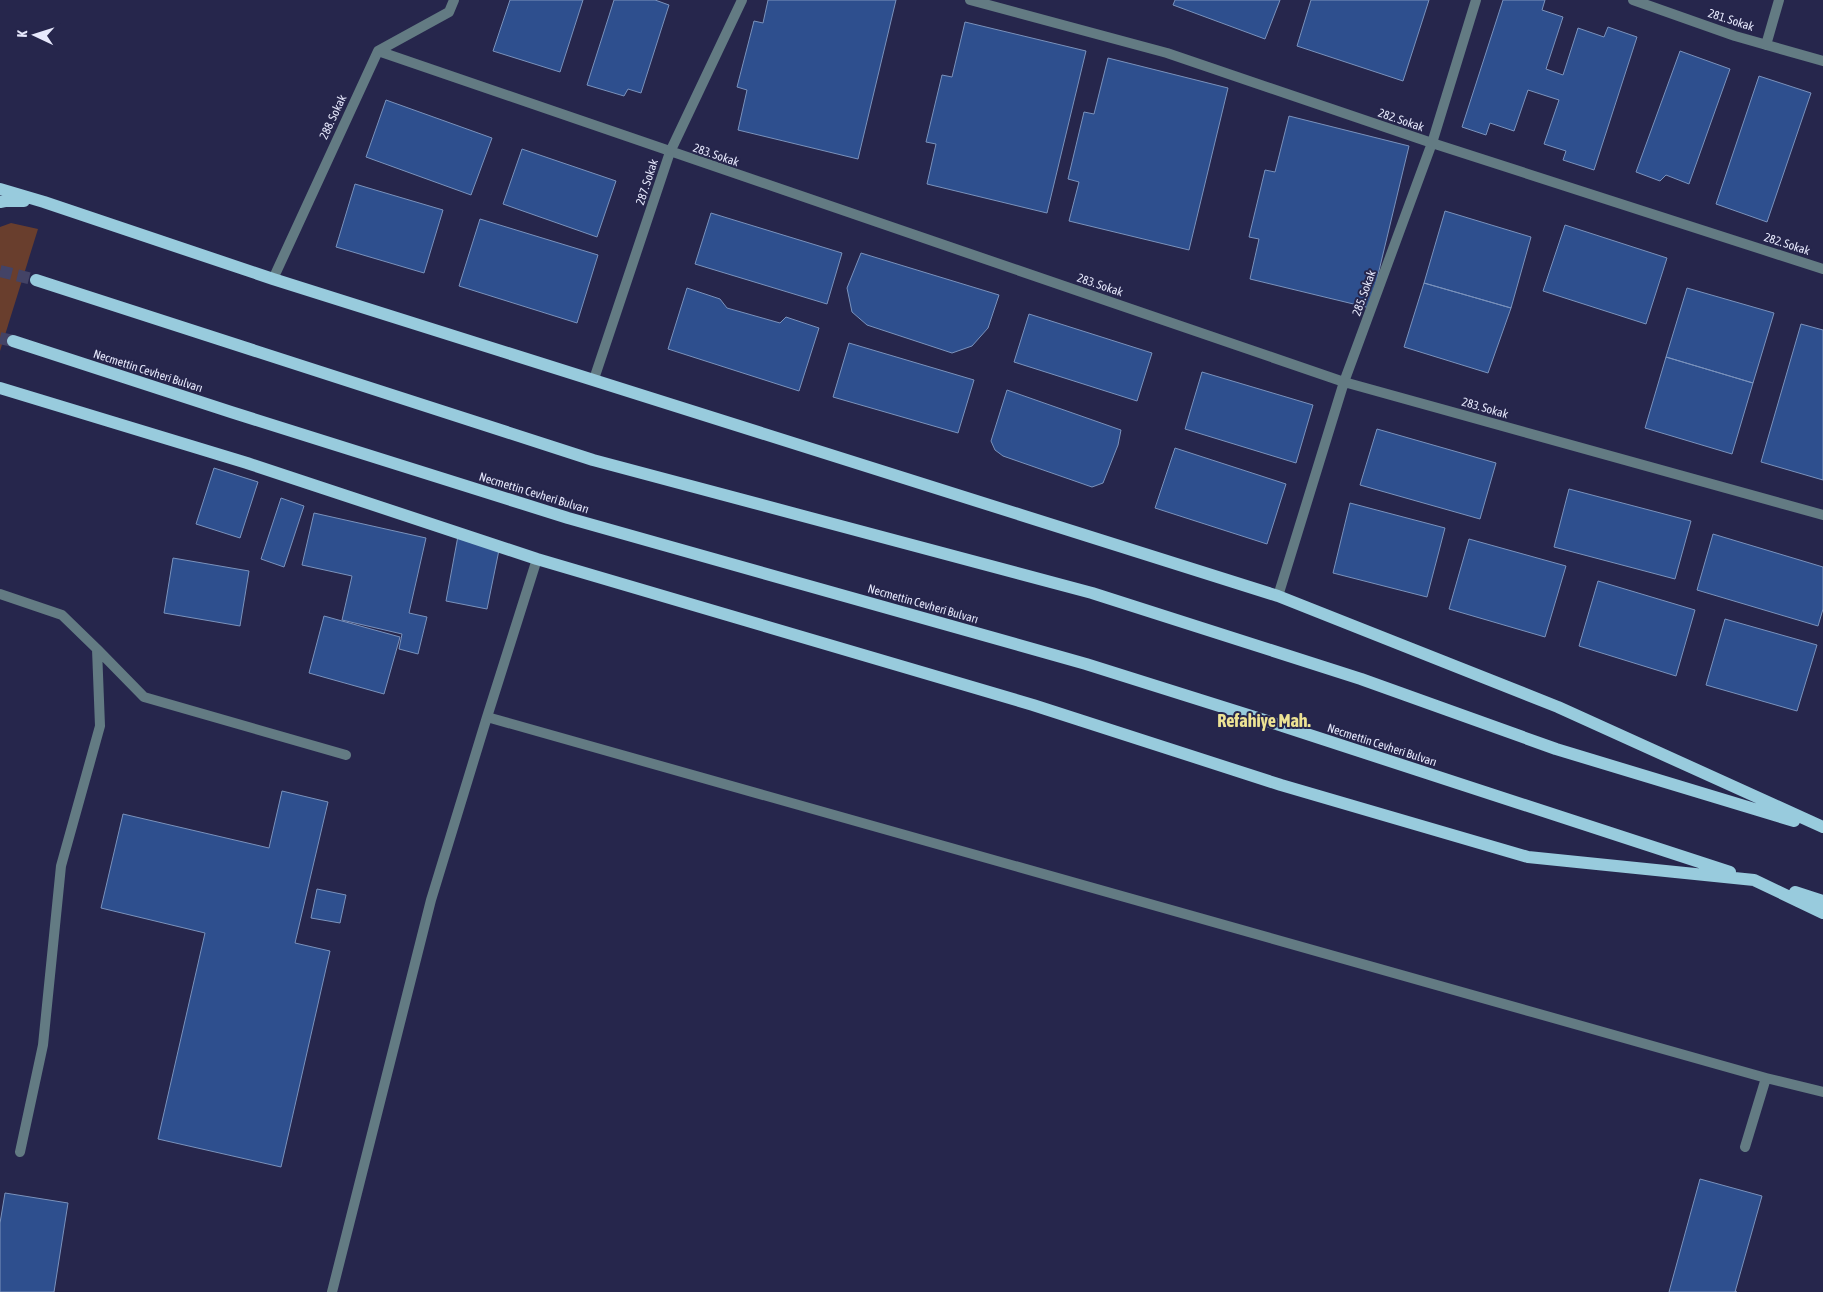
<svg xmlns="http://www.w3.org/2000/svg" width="1823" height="1292" font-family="'Asap Condensed',sans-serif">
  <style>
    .green { fill: #693e2d }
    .building { fill: #2e4f8e; stroke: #7a92bc }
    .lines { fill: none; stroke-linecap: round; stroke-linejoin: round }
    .primary-tunnel { stroke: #434366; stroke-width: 12; stroke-dasharray: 12 6; stroke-linecap: butt }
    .service { stroke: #637b83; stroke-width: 10 }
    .minor { stroke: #637b83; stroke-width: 10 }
    .primary { stroke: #98cbdd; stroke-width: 12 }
    .labels { text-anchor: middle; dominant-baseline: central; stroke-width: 4; stroke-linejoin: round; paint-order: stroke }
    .street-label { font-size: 12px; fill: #e6e8fc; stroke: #26264c }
    .district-label { font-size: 18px; font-weight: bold; fill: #ede394; stroke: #26264c }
  </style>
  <rect width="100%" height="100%" fill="#26264c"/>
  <path class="green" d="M 11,223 L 38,229 L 0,351 L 0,227 Z"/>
  <path class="building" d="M 510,0 L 583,0 L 560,72 L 493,51 Z
    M 614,0 L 655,0 L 669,5 L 641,93 L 628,89 L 624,96 L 587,85 Z
    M 768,0 L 896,0 L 858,159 L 738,130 L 747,90 L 737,87 L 754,21 L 763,23 Z
    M 1175,0 L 1280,0 L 1265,39 L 1173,5 Z
    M 1311,0 L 1429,0 L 1403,81 L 1297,46 Z
    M 1503,0 L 1545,0 L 1542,10 L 1563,17 L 1546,69 L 1563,75 L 1578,28 L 1604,37 L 1608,27 L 1637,37 L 1594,170 L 1563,160 L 1566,151 L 1544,144 L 1559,100 L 1528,90 L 1514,131 L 1490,123 L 1486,135 L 1462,127 Z
    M 965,22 L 1086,51 L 1047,213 L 927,184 L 936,144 L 926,142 L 942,75 L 952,77 Z
    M 1680,51 L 1730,69 L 1689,184 L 1666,175 L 1660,181 L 1636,172 Z
    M 1108,58 L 1228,88 L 1189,250 L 1069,221 L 1079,182 L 1068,179 L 1084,112 L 1094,114 Z
    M 1759,76 L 1811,93 L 1767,222 L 1716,204 Z
    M 386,100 L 492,138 L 471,195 L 366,157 Z
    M 1289,116 L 1409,146 L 1370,308 L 1250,279 L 1259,239 L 1249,237 L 1265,170 L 1275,172 Z
    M 522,149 L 616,181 L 597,237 L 503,204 Z
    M 355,184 L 443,210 L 424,273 L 336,247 Z
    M 1445,211 L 1531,237 L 1511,308 L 1424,283 Z
    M 711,213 L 842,253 L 827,304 L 695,264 Z
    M 480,219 L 598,255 L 577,323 L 459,286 Z
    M 1565,225 L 1667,258 L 1646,324 L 1543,291 Z
    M 861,253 L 999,295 L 988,328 L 972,346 L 952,353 L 867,325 L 852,312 L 847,288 Z
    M 1424,283 L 1511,308 L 1488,373 L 1404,347 Z
    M 687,288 L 720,299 L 727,308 L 780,323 L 786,317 L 819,328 L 799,391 L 668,349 Z
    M 1687,288 L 1774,313 L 1753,383 L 1666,357 Z
    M 1029,314 L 1152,353 L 1137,401 L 1014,362 Z
    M 1801,324 L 1823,330 L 1823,480 L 1761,462 Z
    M 849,343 L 974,380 L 958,433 L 833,397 Z
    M 1666,357 L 1753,383 L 1732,454 L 1645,428 Z
    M 1202,372 L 1313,405 L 1296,463 L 1185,429 Z
    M 1007,390 L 1121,430 L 1118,445 L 1103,483 L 1092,487 L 1003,456 L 995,450 L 991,441 Z
    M 1377,429 L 1496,463 L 1480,519 L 1360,485 Z
    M 1175,448 L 1286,484 L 1267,544 L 1155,508 Z
    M 214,468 L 258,482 L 240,538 L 196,524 Z
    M 1569,489 L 1691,521 L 1675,579 L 1554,547 Z
    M 281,498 L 304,506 L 284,567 L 261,559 Z
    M 1350,503 L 1445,528 L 1427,597 L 1333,573 Z
    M 314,513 L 426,538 L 409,613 L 427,617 L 418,654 L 399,649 L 402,634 L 342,620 L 352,576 L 302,565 Z
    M 1713,534 L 1823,567 L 1823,609 L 1818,626 L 1697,590 Z
    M 458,536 L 500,545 L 487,609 L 446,601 Z
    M 1469,539 L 1566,566 L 1545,637 L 1449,609 Z
    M 173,558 L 249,571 L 240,626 L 164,613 Z
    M 1598,581 L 1695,610 L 1676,676 L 1579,646 Z
    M 324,616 L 400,637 L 384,694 L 309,673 Z
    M 1725,619 L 1817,645 L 1797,711 L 1706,685 Z
    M 282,791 L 328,802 L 295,943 L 330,951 L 281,1167 L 158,1139 L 205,933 L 101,908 L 123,814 L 269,848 Z
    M 317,889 L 346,895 L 340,923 L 311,918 Z
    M 1700,1179 L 1762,1196 L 1735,1292 L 1737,1292 L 1669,1292 Z
    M 5,1193 L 68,1203 L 54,1292 L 0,1292 L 0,1223 Z"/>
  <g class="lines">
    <path class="primary-tunnel" d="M 0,271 L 36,280
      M 0,338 L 13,341"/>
    <path class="service" d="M 487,717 L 537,559
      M 1745,1147 L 1766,1078
      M 332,1292 L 431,900 L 487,717 L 1766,1078 L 1823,1092"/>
    <path class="minor" d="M 970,0 L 1167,53 L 1432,143 L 1823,269
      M 1633,0 L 1735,36 L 1823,61
      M 1766,45 L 1779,0
      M 378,51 L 1344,382 L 1823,515
      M 273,279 L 378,51 L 449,12 L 454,0
      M 594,379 L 670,152 L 742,0
      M 0,594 L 62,615 L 97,649 L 100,726 L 61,866 L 43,1045 L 20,1152
      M 1278,596 L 1344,382 L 1432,143 L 1476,0
      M 97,649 L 144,697 L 346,755"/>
    <path class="primary" d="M 0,189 L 44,202 L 273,279 L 1278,596 L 1558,707 L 1823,827
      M 0,202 L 5,201 L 24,201
      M 36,280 L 593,460 L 1092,593 L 1361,679 L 1556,749 L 1794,821
      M 13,341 L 231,412 L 568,518 L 1086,664 L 1264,720 L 1730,872
      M 0,388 L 247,463 L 537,559 L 1033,705 L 1281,785 L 1528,857 L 1754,880 L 1823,913
      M 1795,892 L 1823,901"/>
  </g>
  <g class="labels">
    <g class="street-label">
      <text transform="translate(1731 20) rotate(18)">281. Sokak</text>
      <text transform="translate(333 117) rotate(-65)">288. Sokak</text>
      <text transform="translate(1401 120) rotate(19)">282. Sokak</text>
      <text transform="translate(716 155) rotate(19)">283. Sokak</text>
      <text transform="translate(647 182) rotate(-72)">287. Sokak</text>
      <text transform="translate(1787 244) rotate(18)">282. Sokak</text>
      <text transform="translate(1100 285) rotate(19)">283. Sokak</text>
      <text transform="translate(1364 293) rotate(-70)">285. Sokak</text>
      <text transform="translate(148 371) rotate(18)">Necmettin Cevheri Bulvarı</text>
      <text transform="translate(1485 408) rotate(16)">283. Sokak</text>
      <text transform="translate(534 493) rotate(17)">Necmettin Cevheri Bulvarı</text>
      <text transform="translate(923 604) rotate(16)">Necmettin Cevheri Bulvarı</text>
      <text transform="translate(1382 745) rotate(18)">Necmettin Cevheri Bulvarı</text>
    </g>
    <g class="district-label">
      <text x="1264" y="720">Refahiye Mah.</text>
    </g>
  </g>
  <g transform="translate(35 35) rotate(274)" stroke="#26264c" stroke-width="4" paint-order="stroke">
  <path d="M0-4L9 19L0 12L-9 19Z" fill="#e6e8fc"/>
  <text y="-8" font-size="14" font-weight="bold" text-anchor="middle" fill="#e6e8fc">K</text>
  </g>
</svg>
